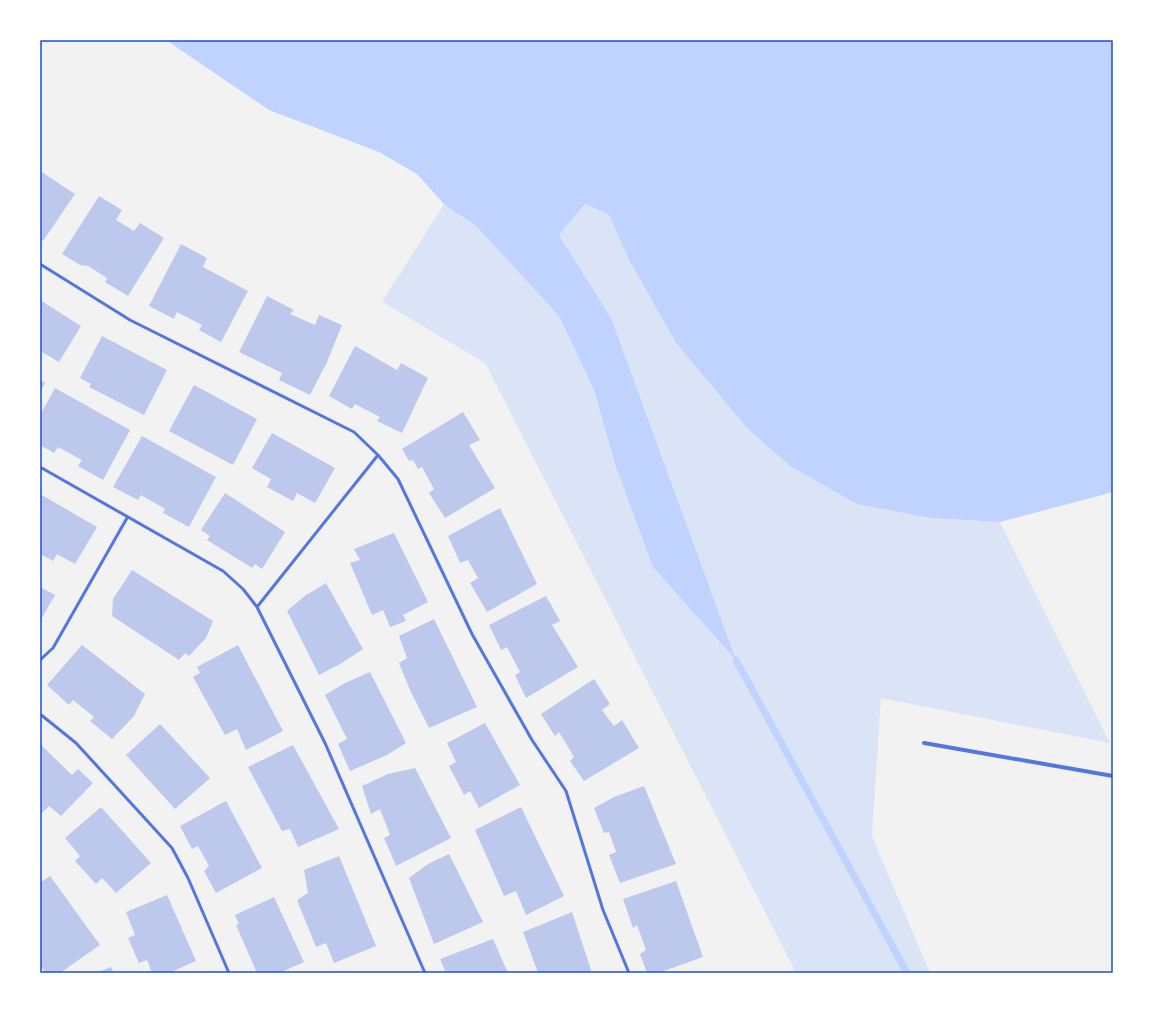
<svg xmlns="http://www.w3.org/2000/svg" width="1153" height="1013" font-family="'IBM Plex Sans',sans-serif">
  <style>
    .green { fill: #dbe4f7 }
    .water { fill: #bfd3fe }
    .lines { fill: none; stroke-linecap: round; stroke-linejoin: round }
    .stream { stroke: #bfd3fe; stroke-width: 7 }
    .building { fill: #bdc9ec }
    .service { stroke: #5277de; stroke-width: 3 }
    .minor { stroke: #5277de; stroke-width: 4 }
    .neatline { fill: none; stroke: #1d4ed8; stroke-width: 1.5 }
  </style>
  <rect width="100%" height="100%" fill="#f2f2f2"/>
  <path class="green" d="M 444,204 L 476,226 L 559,316 L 594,390 L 615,464 L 735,659 L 611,318 L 559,235 L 585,204 L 609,215 L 629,260 L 676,343 L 747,428 L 790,466 L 931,518 L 1000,522 L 1110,743 L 881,698 L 872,836 L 930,973 L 796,973 L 485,363 L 382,302 Z"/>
  <path class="water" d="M 166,40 L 1113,40 L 1113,492 L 1000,522 L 931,518 L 857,504 L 790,466 L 747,428 L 676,343 L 629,260 L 609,215 L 585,204 L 559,235 L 611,318 L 736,660 L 653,567 L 615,464 L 594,390 L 559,316 L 476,226 L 444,204 L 417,174 L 379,152 L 269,110 Z"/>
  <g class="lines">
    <path class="stream" d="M 736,660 L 907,973"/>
  </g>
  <path class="building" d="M 40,171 L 75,194 L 43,241 L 40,239 Z
    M 99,196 L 122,210 L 116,220 L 134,231 L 140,223 L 164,238 L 128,296 L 105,282 L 107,278 L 88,266 L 80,265 L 62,254 Z
    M 181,244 L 207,258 L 203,267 L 248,291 L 221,342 L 199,330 L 202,325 L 177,312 L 174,319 L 149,306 Z
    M 267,296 L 294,310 L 290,314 L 315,325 L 319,315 L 342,325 L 327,362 L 310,395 L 279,380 L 282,373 L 239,352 Z
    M 40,300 L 81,326 L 59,362 L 40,351 Z
    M 102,336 L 167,370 L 144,415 L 89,387 L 91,384 L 80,378 Z
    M 355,346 L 397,370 L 401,363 L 428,378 L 402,433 L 377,421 L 380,417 L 355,404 L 352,409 L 329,396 Z
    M 40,380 L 45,383 L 40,392 Z
    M 194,385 L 257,419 L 233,465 L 169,431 Z
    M 55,388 L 130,430 L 103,480 L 78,466 L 82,460 L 58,447 L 54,453 L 40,445 L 40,415 Z
    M 463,412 L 480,440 L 469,445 L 495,488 L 445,518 L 429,493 L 434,489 L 422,467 L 418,469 L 413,460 L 409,461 L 402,449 Z
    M 272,433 L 335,468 L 315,503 L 297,493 L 293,501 L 267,487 L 271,479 L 252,468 Z
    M 142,436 L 216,477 L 189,527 L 163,513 L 165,509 L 141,495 L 138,500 L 113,487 Z
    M 225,493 L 285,532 L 262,569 L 255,564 L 252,568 L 207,540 L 210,536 L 201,530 Z
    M 40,494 L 97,527 L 75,564 L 57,554 L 53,561 L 40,554 Z
    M 500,508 L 537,584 L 487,612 L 470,583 L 478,578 L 468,560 L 460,563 L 448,536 Z
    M 394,533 L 428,602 L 403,615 L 406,621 L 390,627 L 383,610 L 372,615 L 350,563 L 360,560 L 354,549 Z
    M 132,570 L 213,621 L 206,638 L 189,656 L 185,653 L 179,660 L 112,616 L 113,599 Z
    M 326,583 L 363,649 L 342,663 L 319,675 L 287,611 L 306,595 Z
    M 40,587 L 55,595 L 40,621 Z
    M 546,596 L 560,621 L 552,625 L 578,667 L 526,698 L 515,675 L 520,672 L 507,647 L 501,650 L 489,625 Z
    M 434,619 L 477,707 L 429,728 L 410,690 L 399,663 L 407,658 L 399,636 Z
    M 82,645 L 145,694 L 134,716 L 112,739 L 90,721 L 94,717 L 73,700 L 69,705 L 47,685 Z
    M 238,645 L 283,731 L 246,750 L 237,729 L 225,735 L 193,677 L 200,673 L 197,667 Z
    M 370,672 L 406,743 L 387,755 L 350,771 L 338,744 L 347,739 L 325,695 L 345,683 Z
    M 594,679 L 610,704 L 602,710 L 614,726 L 622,720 L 639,748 L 584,781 L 570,761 L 574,757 L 559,732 L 555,736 L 541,714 Z
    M 485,723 L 520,785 L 479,808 L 470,791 L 464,795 L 449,766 L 456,762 L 447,743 Z
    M 160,724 L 210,778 L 175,809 L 126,755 Z
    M 40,744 L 72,775 L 78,769 L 93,783 L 61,816 L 49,806 L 40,815 Z
    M 293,745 L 339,829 L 298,847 L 290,829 L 282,831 L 248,767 Z
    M 415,768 L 451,838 L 396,866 L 384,838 L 390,835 L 380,809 L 371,814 L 362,786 L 388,774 Z
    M 644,786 L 676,864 L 620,883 L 609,855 L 616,852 L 609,832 L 604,833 L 594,808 L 614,797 Z
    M 226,801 L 262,868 L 216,893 L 204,871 L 209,866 L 198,846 L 192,849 L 180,826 Z
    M 101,807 L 151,863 L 116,893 L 102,878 L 96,884 L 75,861 L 80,856 L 65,838 Z
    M 521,807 L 564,896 L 526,915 L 516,891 L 504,896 L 475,830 Z
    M 449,854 L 483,922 L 434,944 L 409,878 L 428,864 Z
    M 339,856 L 376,946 L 334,963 L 326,943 L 316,947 L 297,900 L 308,893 L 304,870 Z
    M 50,876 L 100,945 L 60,973 L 46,973 L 40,965 L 40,883 Z
    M 676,881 L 703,957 L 658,973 L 647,973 L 640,954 L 646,950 L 637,925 L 633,928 L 623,899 Z
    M 167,895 L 196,961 L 169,973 L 152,973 L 147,960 L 139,963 L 128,938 L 135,935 L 126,912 Z
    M 274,897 L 304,962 L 279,973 L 257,973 L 236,925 L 239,924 L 235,915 Z
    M 572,912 L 592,973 L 538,973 L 523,932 Z
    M 493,939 L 508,973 L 446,973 L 440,959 Z
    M 111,967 L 114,973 L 96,973 Z"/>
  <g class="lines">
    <path class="service" d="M 40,264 L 130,320 L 354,432 L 378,455 L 398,479 L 472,634 L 532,740 L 566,791 L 603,910 L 629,973
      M 40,467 L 223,571 L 243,589 L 257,607 L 325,743 L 425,973
      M 257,607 L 378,455
      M 40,660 L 53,648 L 127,518
      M 40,714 L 76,743 L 172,848 L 188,878 L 229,973"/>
    <path class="minor" d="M 924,743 L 1113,776"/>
  </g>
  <rect width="1153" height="1013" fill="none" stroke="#ffffff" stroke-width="82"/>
  <rect x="41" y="41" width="1071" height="931" class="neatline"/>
</svg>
